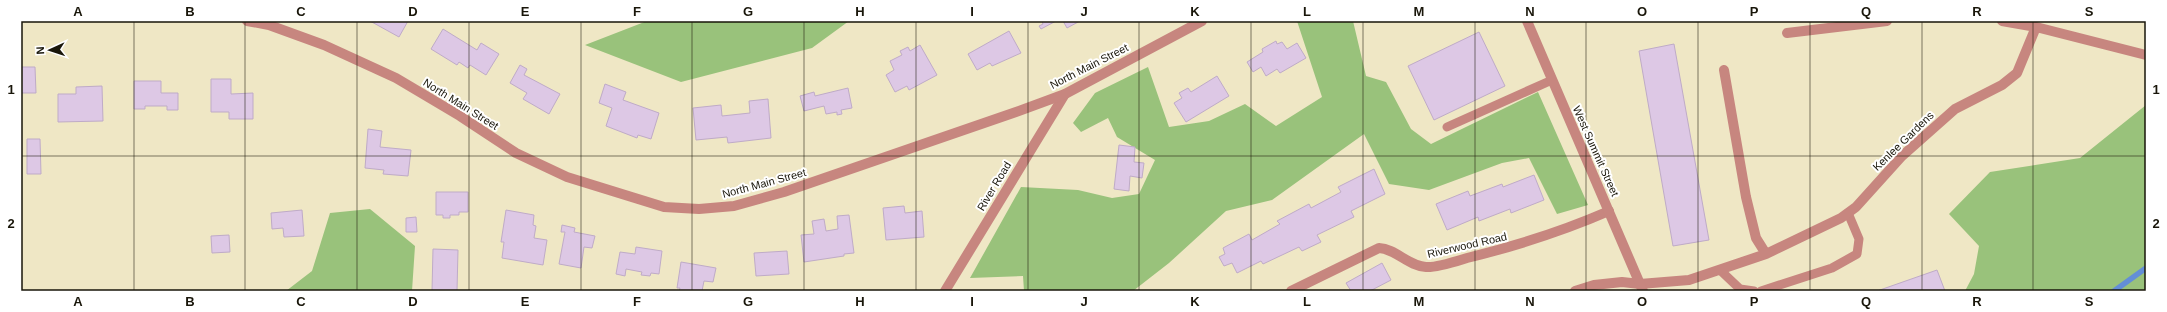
<svg xmlns="http://www.w3.org/2000/svg" width="2167" height="312" font-family="Helvetica,sans-serif">
  <style>
    .green { fill: #99c27b }
    .lines { fill: none; stroke-linecap: round; stroke-linejoin: round }
    .stream { stroke: #638ed7; stroke-width: 5.5 }
    .building { fill: #ddc8e5; stroke: #bfabc7 }
    .service { stroke: #c7867f; stroke-width: 9 }
    .minor { stroke: #c7867f; stroke-width: 10 }
    .tertiary { stroke: #c7867f; stroke-width: 10 }
    .grid { fill: none; stroke: #19160a; stroke-width: 1; stroke-opacity: 0.55 }
    .labels { text-anchor: middle; dominant-baseline: central; stroke-width: 4; stroke-linejoin: round; paint-order: stroke }
    .street-label { font-size: 11px; fill: #19160a; stroke: #fff }
    .neatline { fill: none; stroke: #19160a; stroke-width: 1.5 }
    .grid-label { font-size: 13px; text-anchor: middle; font-weight: bold; fill: #19160a }
  </style>
  <rect width="100%" height="100%" fill="#efe7c5"/>
  <path class="green" d="M 647,21 L 853,21 L 849,21 L 812,48 L 681,82 L 585,45 Z
    M 1297,21 L 1353,21 L 1366,76 L 1386,82 L 1411,129 L 1431,144 L 1538,92 L 1588,205 L 1557,214 L 1529,158 L 1502,163 L 1429,190 L 1389,184 L 1364,134 L 1272,200 L 1226,211 L 1169,263 L 1133,291 L 1024,291 L 1023,276 L 970,278 L 1021,187 L 1078,190 L 1112,198 L 1139,194 L 1155,160 L 1117,137 L 1108,118 L 1081,132 L 1073,123 L 1095,93 L 1148,67 L 1169,127 L 1209,121 L 1245,104 L 1276,126 L 1322,97 Z
    M 2146,105 L 2146,291 L 1965,291 L 1974,274 L 1979,246 L 1949,214 L 1990,172 L 2080,158 Z
    M 370,209 L 415,246 L 412,291 L 286,291 L 312,271 L 330,213 Z"/>
  <g class="lines">
    <path class="stream" d="M 2114,291 L 2146,268"/>
  </g>
  <path class="building" d="M 370,21 L 408,21 L 399,37 Z
    M 1042,21 L 1056,21 L 1041,29 L 1039,26 L 1043,24 Z
    M 1063,21 L 1080,21 L 1067,28 Z
    M 443,29 L 477,50 L 481,43 L 499,54 L 486,75 L 470,65 L 468,68 L 459,62 L 457,65 L 431,49 Z
    M 1009,31 L 1021,53 L 992,66 L 990,63 L 977,70 L 968,54 Z
    M 1479,32 L 1505,86 L 1434,120 L 1408,66 Z
    M 1276,41 L 1277,44 L 1282,42 L 1287,49 L 1297,43 L 1306,58 L 1280,73 L 1277,69 L 1266,76 L 1261,67 L 1253,72 L 1247,62 L 1263,52 L 1262,49 Z
    M 1674,44 L 1709,240 L 1673,246 L 1639,51 Z
    M 920,45 L 937,75 L 909,90 L 907,86 L 895,92 L 886,75 L 894,70 L 890,61 L 902,55 L 900,51 L 908,47 L 910,51 Z
    M 520,65 L 527,69 L 524,75 L 560,94 L 549,114 L 523,99 L 527,93 L 510,83 Z
    M 21,67 L 35,67 L 36,93 L 21,93 Z
    M 1217,76 L 1229,96 L 1186,122 L 1174,103 L 1182,98 L 1179,93 L 1188,88 L 1191,92 Z
    M 211,79 L 231,79 L 231,94 L 253,93 L 253,119 L 229,119 L 229,112 L 211,112 Z
    M 134,81 L 161,81 L 161,93 L 178,93 L 178,110 L 167,110 L 167,106 L 145,106 L 145,109 L 134,109 Z
    M 605,84 L 626,92 L 623,100 L 659,113 L 651,139 L 638,135 L 637,138 L 606,126 L 612,108 L 599,103 Z
    M 102,86 L 103,121 L 58,122 L 58,94 L 76,94 L 76,87 Z
    M 848,88 L 852,108 L 841,110 L 842,114 L 837,115 L 837,112 L 826,114 L 824,106 L 804,111 L 800,96 L 814,92 L 815,96 Z
    M 768,99 L 771,138 L 728,143 L 727,137 L 696,140 L 693,108 L 721,105 L 722,116 L 750,113 L 749,101 Z
    M 368,129 L 382,131 L 380,147 L 411,150 L 408,176 L 383,174 L 384,170 L 365,168 Z
    M 27,139 L 40,139 L 41,174 L 27,174 Z
    M 1119,145 L 1135,147 L 1134,162 L 1144,163 L 1142,178 L 1130,176 L 1129,191 L 1114,189 Z
    M 1374,169 L 1385,194 L 1351,211 L 1354,217 L 1317,235 L 1321,242 L 1302,251 L 1299,247 L 1263,264 L 1261,261 L 1237,273 L 1232,263 L 1224,266 L 1219,257 L 1225,254 L 1223,248 L 1249,234 L 1252,240 L 1280,224 L 1277,221 L 1309,204 L 1311,208 L 1341,192 L 1338,187 Z
    M 1534,175 L 1544,200 L 1511,213 L 1510,209 L 1479,221 L 1478,217 L 1447,230 L 1436,204 L 1468,191 L 1470,196 L 1502,184 L 1503,187 Z
    M 436,192 L 468,192 L 468,212 L 459,212 L 459,215 L 450,215 L 450,218 L 443,218 L 443,215 L 436,215 Z
    M 904,206 L 905,213 L 922,211 L 924,237 L 886,240 L 883,208 Z
    M 302,210 L 304,236 L 284,237 L 283,228 L 272,229 L 271,213 Z
    M 506,210 L 534,215 L 533,225 L 536,226 L 534,238 L 547,240 L 543,265 L 502,258 L 504,242 L 501,242 Z
    M 849,215 L 854,253 L 844,254 L 844,256 L 804,262 L 801,235 L 814,234 L 812,221 L 824,219 L 826,231 L 838,229 L 837,216 Z
    M 416,217 L 417,232 L 406,232 L 406,218 Z
    M 562,225 L 575,228 L 574,232 L 595,236 L 592,248 L 584,247 L 581,268 L 559,264 L 565,232 L 561,232 Z
    M 229,235 L 230,252 L 212,253 L 211,236 Z
    M 636,247 L 662,251 L 659,274 L 651,273 L 650,276 L 641,275 L 642,272 L 626,269 L 625,276 L 616,274 L 620,252 L 635,254 Z
    M 433,249 L 458,250 L 457,291 L 432,291 Z
    M 787,251 L 789,274 L 756,276 L 754,253 Z
    M 681,262 L 716,268 L 713,282 L 704,281 L 702,291 L 679,291 L 680,288 L 677,288 Z
    M 1382,263 L 1391,280 L 1370,291 L 1351,291 L 1346,283 Z
    M 1937,270 L 1945,291 L 1877,291 Z"/>
  <g class="lines">
    <path class="service" d="M 1447,127 L 1552,80
      M 1720,270 L 1740,289 L 1754,291
      M 1761,291 L 1832,268 L 1857,254 L 1859,239 L 1848,213"/>
    <path class="minor" d="M 2002,21 L 2036,27
      M 1787,33 L 1887,21
      M 1724,70 L 1746,197 L 1756,238 L 1766,254 L 1841,218 L 1856,207 L 1902,156 L 1955,109 L 2002,85 L 2017,73 L 2036,27 L 2146,55
      M 945,291 L 1065,94
      M 1291,291 L 1379,248 C 1396,249 1408,266 1426,267 C 1436,268 1457,261 1467,258 C 1516,246 1563,231 1609,211
      M 1575,291 L 1594,285 L 1622,282 L 1640,284 L 1689,280 L 1766,254"/>
    <path class="tertiary" d="M 247,21 L 269,25 L 324,45 L 396,78 L 460,116 L 516,153 L 567,177 L 664,207 L 699,209 L 734,206 L 784,192 L 1016,112 L 1065,94 L 1202,21
      M 1527,21 L 1643,291"/>
  </g>
  <path class="grid" d="M 134,21 L 134,291M 245,21 L 245,291M 357,21 L 357,291M 469,21 L 469,291M 581,21 L 581,291M 692,21 L 692,291M 804,21 L 804,291M 916,21 L 916,291M 1028,21 L 1028,291M 1139,21 L 1139,291M 1251,21 L 1251,291M 1363,21 L 1363,291M 1475,21 L 1475,291M 1586,21 L 1586,291M 1698,21 L 1698,291M 1810,21 L 1810,291M 1922,21 L 1922,291M 2033,21 L 2033,291M 21,156 L 2146,156"/>
  <g class="labels">
    <g class="street-label">
      <text transform="translate(1089 66) rotate(-27)">North Main Street</text>
      <text transform="translate(461 104) rotate(32)">North Main Street</text>
      <text transform="translate(1903 141) rotate(-44)">Kenlee Gardens</text>
      <text transform="translate(1596 151) rotate(66)">West Summit Street</text>
      <text transform="translate(764 183) rotate(-15)">North Main Street</text>
      <text transform="translate(994 186) rotate(-59)">River Road</text>
      <text transform="translate(1467 245) rotate(-13)">Riverwood Road</text>
    </g>
  </g>
  <rect width="2167" height="312" fill="none" stroke="#ffffff" stroke-width="44"/>
  <g transform="translate(50 50) rotate(267)" stroke="#ffffff" stroke-width="3" paint-order="stroke">
  <path d="M0-3L7 15L0 10L-7 15Z" fill="#19160a"/>
  <text y="-6" font-size="11" font-weight="bold" text-anchor="middle" fill="#19160a">N</text>
  </g>
  <rect x="22" y="22" width="2123" height="268" class="neatline"/>
  <g class="grid-label">
    <text x="78" y="16">A</text>
    <text x="190" y="16">B</text>
    <text x="301" y="16">C</text>
    <text x="413" y="16">D</text>
    <text x="525" y="16">E</text>
    <text x="637" y="16">F</text>
    <text x="748" y="16">G</text>
    <text x="860" y="16">H</text>
    <text x="972" y="16">I</text>
    <text x="1084" y="16">J</text>
    <text x="1195" y="16">K</text>
    <text x="1307" y="16">L</text>
    <text x="1419" y="16">M</text>
    <text x="1530" y="16">N</text>
    <text x="1642" y="16">O</text>
    <text x="1754" y="16">P</text>
    <text x="1866" y="16">Q</text>
    <text x="1977" y="16">R</text>
    <text x="2089" y="16">S</text>
    <text x="11" y="94">1</text>
    <text x="2156" y="94">1</text>
    <text x="11" y="228">2</text>
    <text x="2156" y="228">2</text>
    <text x="78" y="306">A</text>
    <text x="190" y="306">B</text>
    <text x="301" y="306">C</text>
    <text x="413" y="306">D</text>
    <text x="525" y="306">E</text>
    <text x="637" y="306">F</text>
    <text x="748" y="306">G</text>
    <text x="860" y="306">H</text>
    <text x="972" y="306">I</text>
    <text x="1084" y="306">J</text>
    <text x="1195" y="306">K</text>
    <text x="1307" y="306">L</text>
    <text x="1419" y="306">M</text>
    <text x="1530" y="306">N</text>
    <text x="1642" y="306">O</text>
    <text x="1754" y="306">P</text>
    <text x="1866" y="306">Q</text>
    <text x="1977" y="306">R</text>
    <text x="2089" y="306">S</text>
  </g>
</svg>
